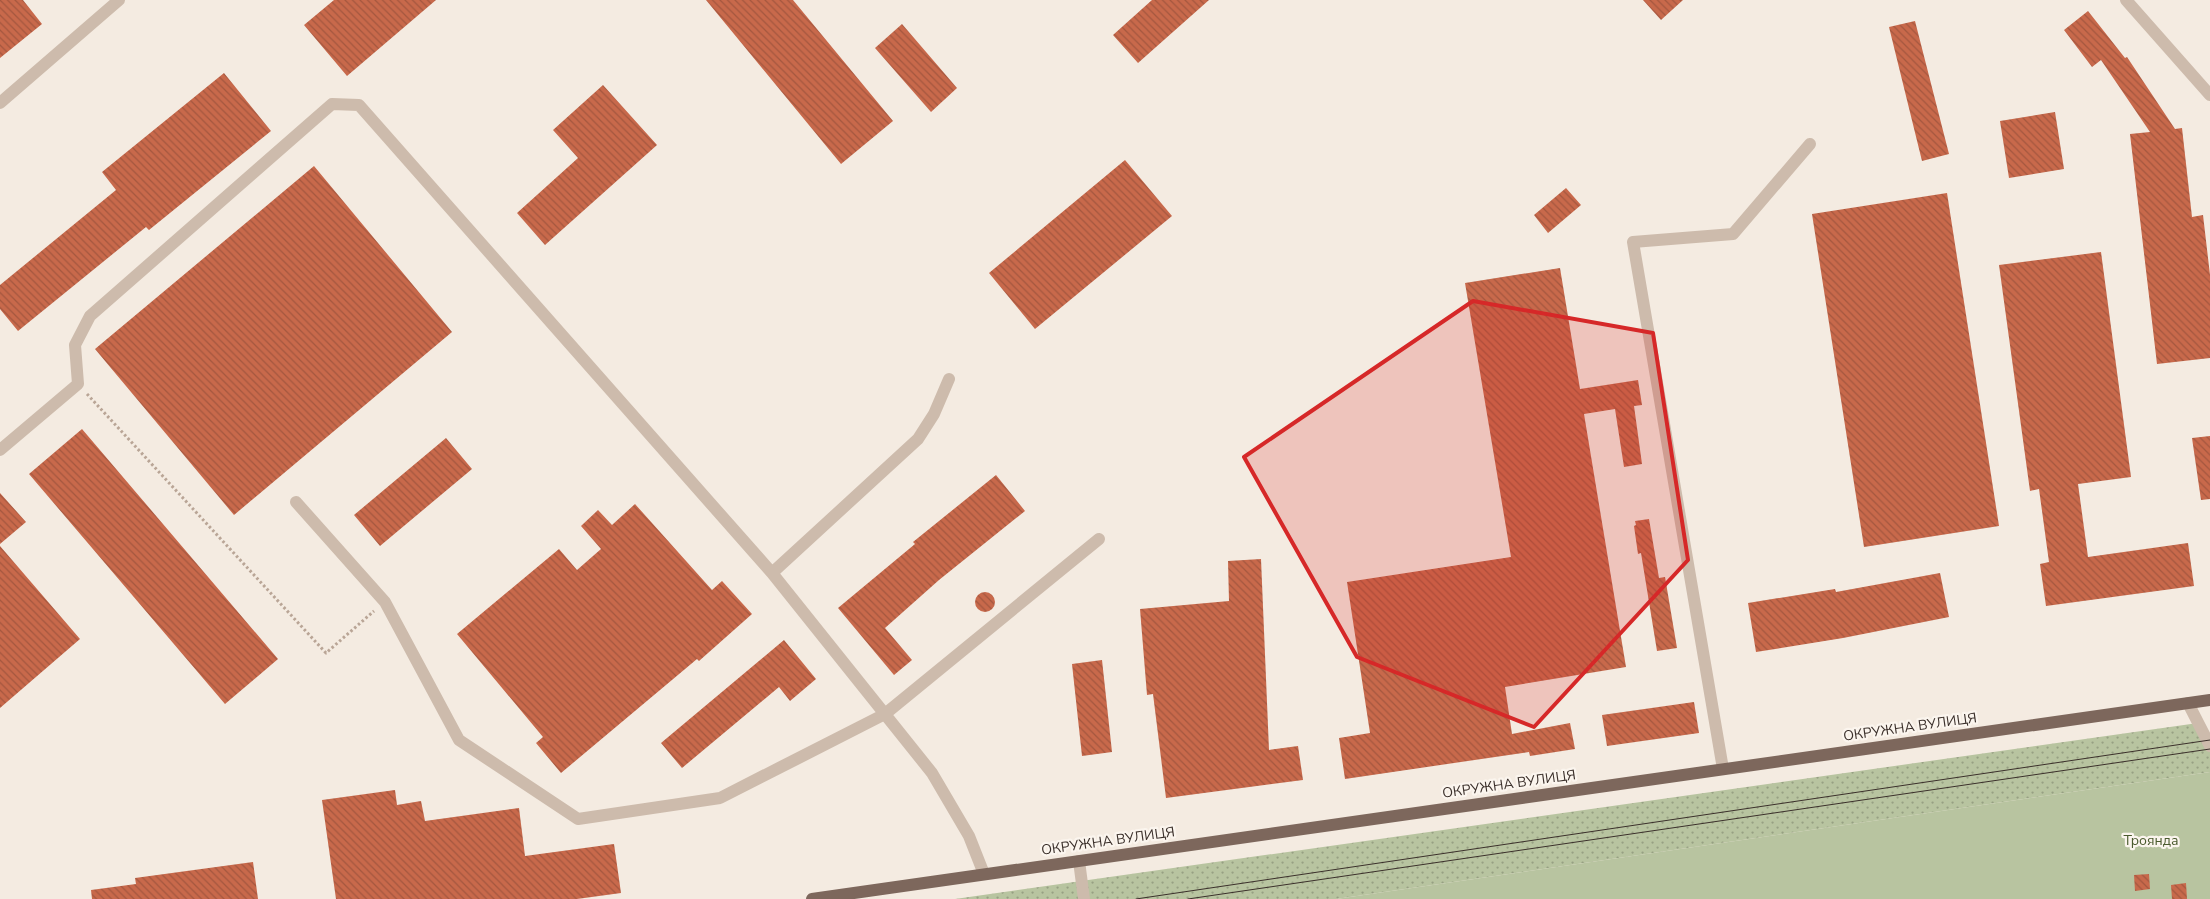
<svg xmlns="http://www.w3.org/2000/svg" width="2210" height="899" font-family="'Nunito Sans',sans-serif">
  <style>
    .grass { fill: url(#grass-dots) }
    .garden { fill: #b8c4a0 }
    .building { fill: url(#building-back-hatch) }
    .lines { fill: none; stroke-linecap: round; stroke-linejoin: round }
    .path { stroke: #b9a596; stroke-width: 3; stroke-dasharray: 2.5 2.5; stroke-linecap: butt }
    .minor { stroke: #cdbbac; stroke-width: 12 }
    .major { stroke: #7d675c; stroke-width: 12 }
    .tram { stroke: #3b302b; stroke-width: 1 }
    .marked { fill: #d62828; fill-opacity: 0.2; stroke: #d62828; stroke-width: 4; stroke-linejoin: round }
    .labels { text-anchor: middle; dominant-baseline: central; stroke-width: 4.5; stroke-linejoin: round; paint-order: stroke }
    .street-label { font-size: 14px; fill: #3b302b; stroke: #fbf5ee }
    .park-label { font-size: 14px; fill: #4a5a2e; stroke: #fbf5ee }
  </style>
  <defs>
    <pattern id="grass-dots" width="8" height="8" patternUnits="userSpaceOnUse" patternTransform="scale(1.25)"><rect width="8" height="8" fill="#b8c4a0"/><path d="M2 2h.1M6 6h.1" fill="none" stroke="#97a083" stroke-width="1.8" stroke-linecap="round"/></pattern>
    <pattern id="building-back-hatch" width="6" height="6" patternUnits="userSpaceOnUse" patternTransform="scale(1.25)"><rect width="6" height="6" fill="#c8694b"/><path d="M-1 5l2 2M0 0l6 6M5-1l2 2" fill="none" stroke="#a4573f"/></pattern>
  </defs>
  <rect width="100%" height="100%" fill="#f4ebe1"/>
  <path class="grass" d="M 2198,723 L 2210,746 L 2210,772 L 1336,899 L 955,899 Z"/>
  <path class="garden" d="M 2210,772 L 2210,899 L 1336,899 Z"/>
  <path class="building" d="M 0,0 L 23,0 L 42,24 L 0,58 Z
    M 334,0 L 436,0 L 347,76 L 304,25 Z
    M 706,0 L 793,0 L 893,121 L 841,164 Z
    M 1152,0 L 1209,0 L 1138,63 L 1113,35 Z
    M 1643,0 L 1683,0 L 1661,20 Z
    M 2088,11 L 2125,58 L 2127,57 L 2175,129 L 2182,128 L 2192,217 L 2203,215 L 2210,275 L 2210,358 L 2157,364 L 2130,134 L 2150,132 L 2101,60 L 2092,67 L 2064,30 Z
    M 1915,21 L 1949,154 L 1922,161 L 1889,27 Z
    M 902,24 L 957,88 L 931,112 L 875,48 Z
    M 224,73 L 271,131 L 149,230 L 146,227 L 18,331 L 0,309 L 0,285 L 116,190 L 102,172 Z
    M 603,85 L 657,145 L 545,245 L 517,213 L 578,158 L 553,130 Z
    M 2055,112 L 2064,169 L 2009,178 L 2000,121 Z
    M 1125,160 L 1172,216 L 1035,329 L 989,273 Z
    M 314,166 L 452,332 L 234,515 L 95,349 Z
    M 1566,188 L 1581,205 L 1548,233 L 1534,215 Z
    M 1947,193 L 1999,526 L 1864,547 L 1812,214 Z
    M 2101,252 L 2131,477 L 2078,484 L 2088,557 L 2188,543 L 2194,586 L 2046,606 L 2040,564 L 2049,562 L 2039,489 L 2030,491 L 1999,265 Z
    M 1560,268 L 1580,389 L 1638,380 L 1642,405 L 1634,406 L 1642,464 L 1624,467 L 1615,409 L 1584,414 L 1626,667 L 1505,687 L 1512,734 L 1570,723 L 1575,749 L 1530,756 L 1529,752 L 1345,779 L 1339,738 L 1370,733 L 1347,582 L 1511,557 L 1465,283 Z
    M 82,429 L 278,659 L 225,704 L 29,474 Z
    M 2210,436 L 2210,499 L 2201,500 L 2192,438 Z
    M 446,438 L 472,469 L 380,546 L 354,515 Z
    M 996,475 L 1025,511 L 939,580 L 885,628 L 912,660 L 894,675 L 838,608 L 915,544 L 913,542 Z
    M 0,493 L 26,522 L 0,544 Z
    M 635,504 L 712,590 L 722,581 L 752,614 L 699,661 L 697,659 L 561,773 L 536,743 L 543,737 L 457,634 L 559,549 L 577,570 L 601,549 L 581,526 L 598,510 L 612,525 Z
    M 1649,519 L 1659,578 L 1665,577 L 1677,648 L 1657,651 L 1641,553 L 1638,554 L 1634,526 L 1636,525 L 1635,521 Z
    M 0,546 L 80,639 L 0,708 Z
    M 1261,559 L 1269,750 L 1298,746 L 1303,780 L 1166,798 L 1153,694 L 1147,695 L 1140,609 L 1229,601 L 1228,561 Z
    M 1940,573 L 1949,617 L 1843,638 L 1756,652 L 1748,603 L 1835,589 L 1836,592 Z
    M975 602a10 10 0 1 1 20 0a10 10 0 1 1-20 0Z
    M 784,640 L 816,679 L 790,701 L 779,687 L 682,768 L 661,743 Z
    M 1102,660 L 1112,752 L 1082,756 L 1072,664 Z
    M 1694,702 L 1699,733 L 1607,746 L 1602,715 Z
    M 395,790 L 397,805 L 421,801 L 425,821 L 519,808 L 525,856 L 614,844 L 621,893 L 577,899 L 336,899 L 322,800 Z
    M 253,862 L 258,899 L 92,899 L 91,890 L 136,884 L 135,878 Z
    M 2149,874 L 2150,889 L 2135,891 L 2134,875 Z
    M 2186,883 L 2187,899 L 2172,899 L 2171,885 Z"/>
  <g class="lines">
    <path class="path" d="M 87,394 L 326,653 L 374,611"/>
    <path class="minor" d="M 2126,0 L 2210,95
      M 0,103 L 119,0
      M 949,379 L 934,414 L 918,439 L 772,573 L 932,773 L 969,836 L 984,874
      M 0,450 L 78,384 L 75,345 L 90,316 L 332,104 L 359,105 L 772,573
      M 296,502 L 385,602 L 459,740 L 578,819 L 720,798 L 885,714 L 1099,539
      M 2188,703 L 2210,746
      M 1723,769 L 1633,242 L 1733,234 L 1810,144
      M 1079,861 L 1084,899"/>
    <path class="major" d="M 812,899 L 2210,700"/>
    <path class="tram" d="M 1136,899 L 2210,740
      M 1188,899 L 2210,749"/>
  </g>
  <path class="marked" d="M 1473,301 L 1653,333 L 1688,560 L 1534,727 L 1357,657 L 1244,457 Z"/>
  <g class="labels">
    <g class="street-label">
      <text transform="translate(1910 727) rotate(-8)">ОКРУЖНА ВУЛИЦЯ</text>
      <text transform="translate(1509 784) rotate(-8)">ОКРУЖНА ВУЛИЦЯ</text>
      <text transform="translate(1108 841) rotate(-8)">ОКРУЖНА ВУЛИЦЯ</text>
    </g>
    <g class="park-label">
      <text x="2151" y="840">Троянда</text>
    </g>
  </g>
</svg>
